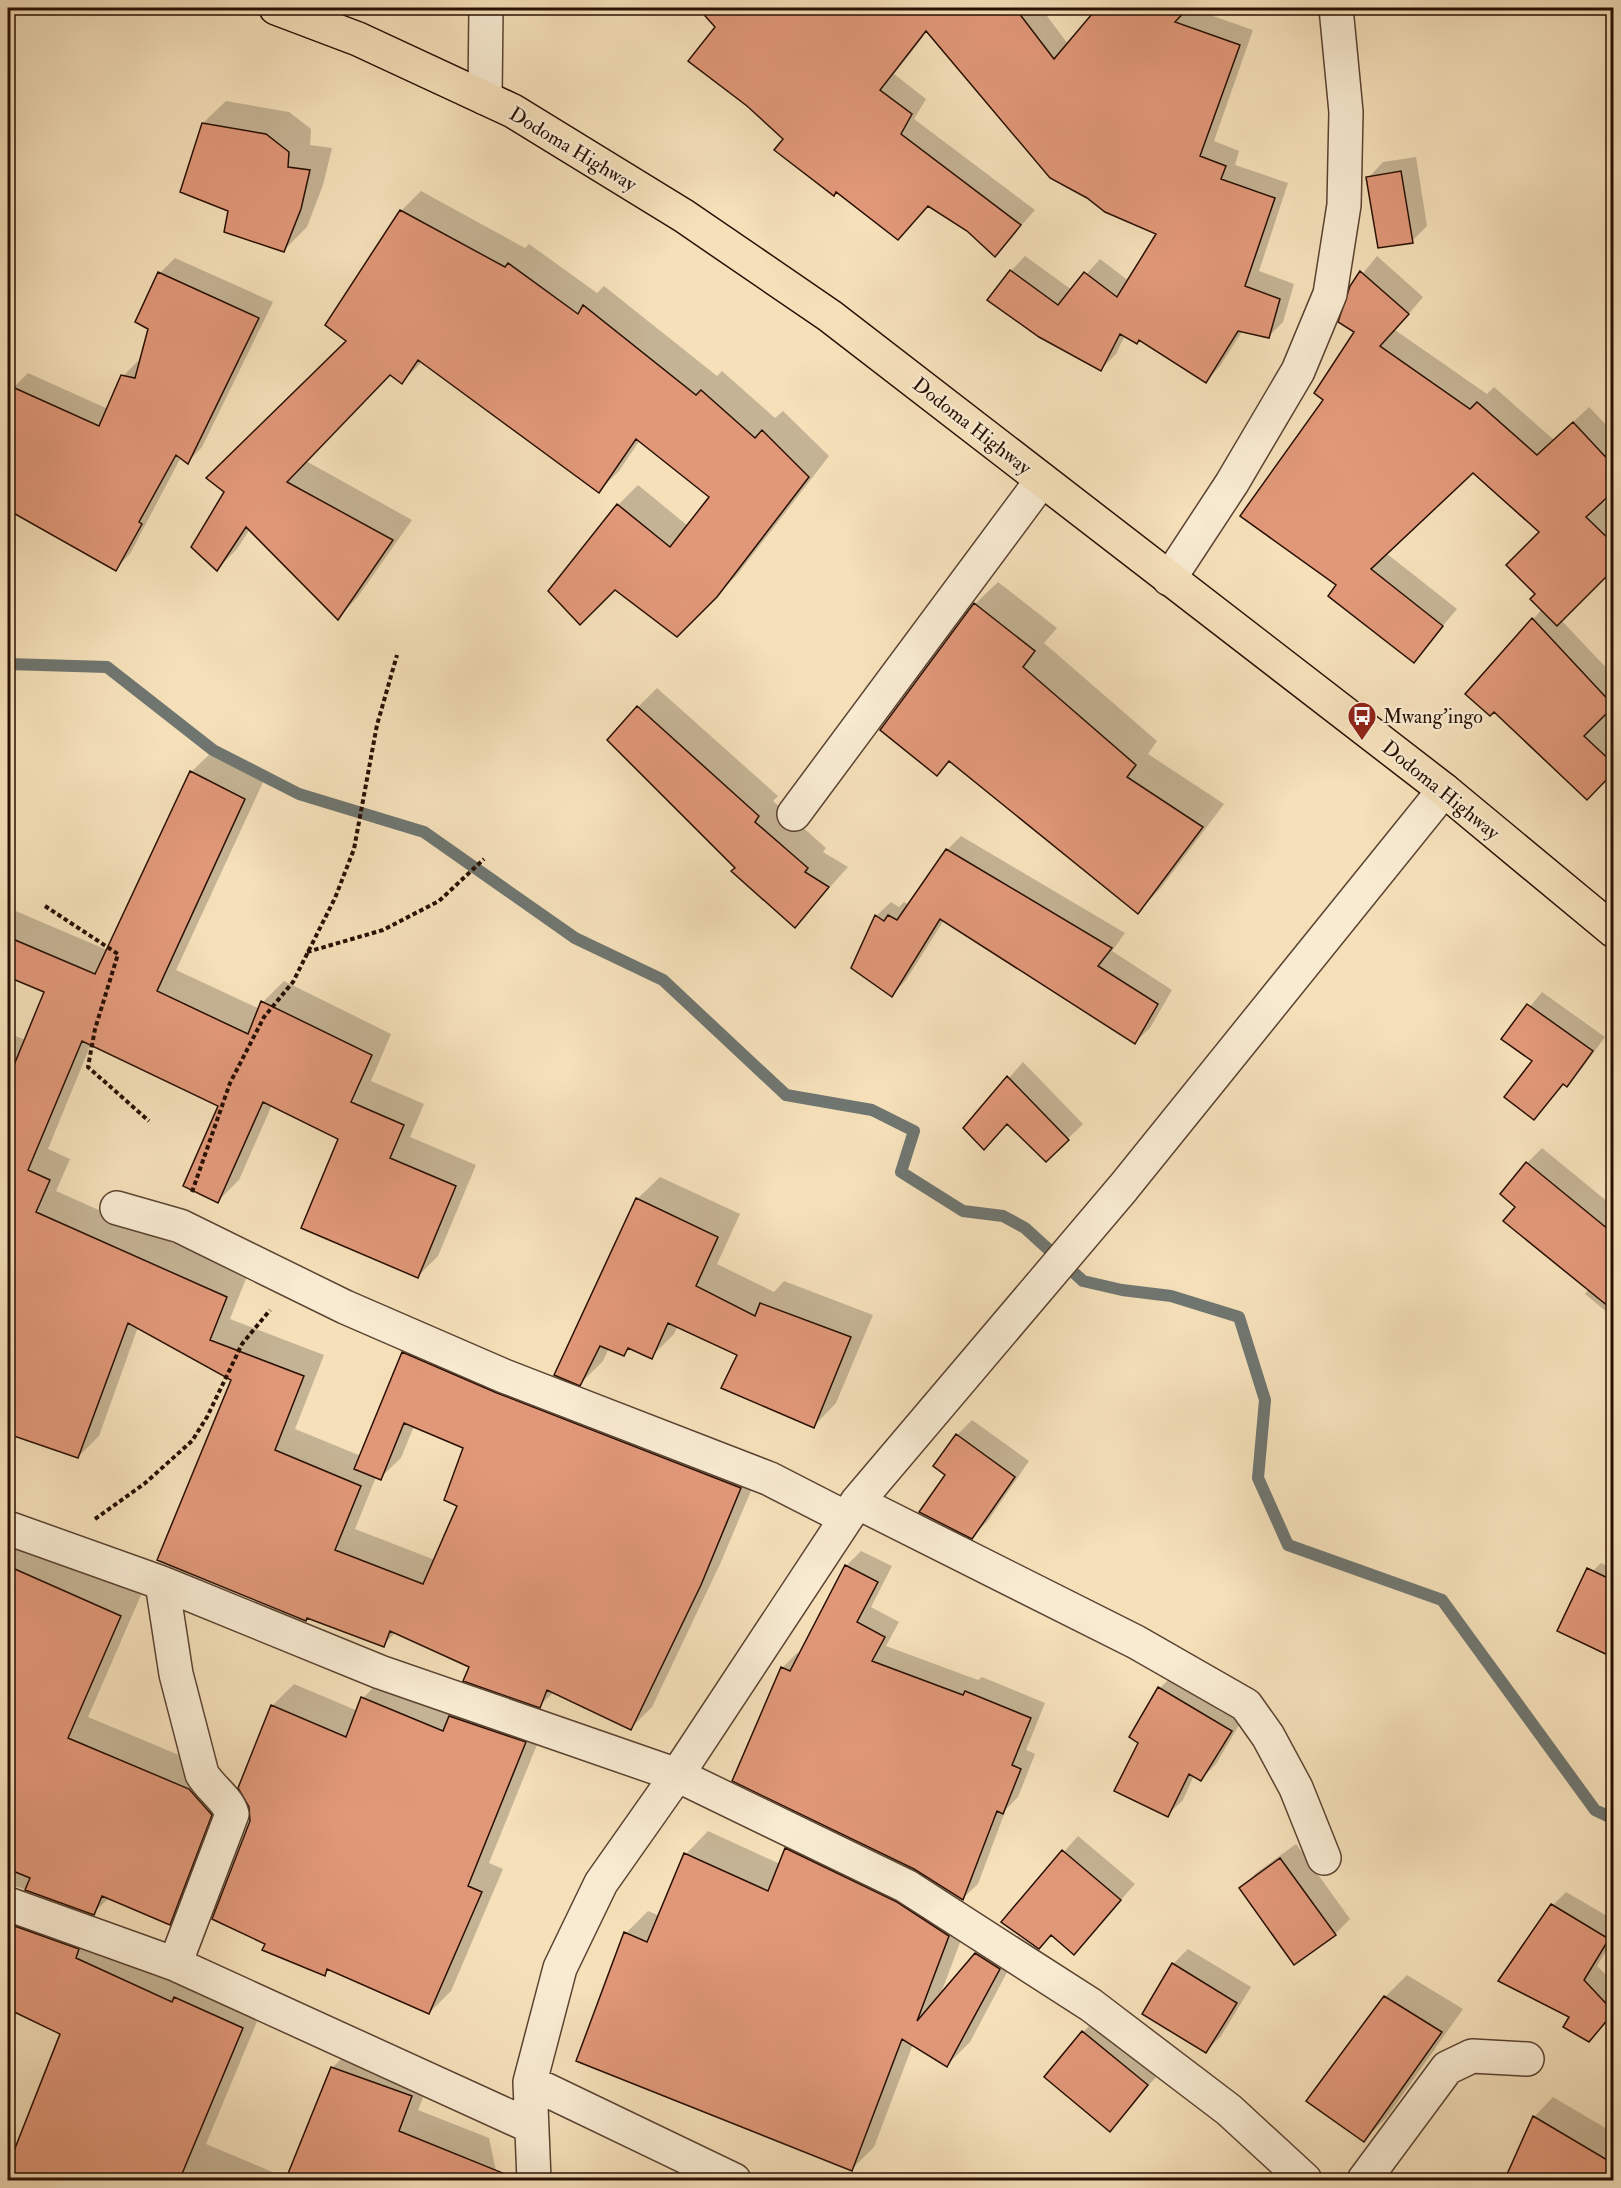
<svg xmlns="http://www.w3.org/2000/svg" width="1621" height="2188" font-family="'IM FELL Double Pica',serif">
  <style>
    .shadow { fill: #0003; fill-rule: evenodd }
    .lines { fill: none; stroke-linecap: round; stroke-linejoin: round }
    .stream { stroke: #6f7670; stroke-width: 12 }
    .building { fill: #e19879; stroke: #280f03; stroke-width: 1.5 }
    .street-casing { stroke: #5b4331; stroke-width: 36 }
    .highway-casing { stroke: #280f03; stroke-width: 36 }
    .path { stroke: #280f03; stroke-width: 4; stroke-dasharray: 4.5 3; stroke-linecap: butt }
    .street { stroke: #f8ebd2; stroke-width: 33 }
    .highway { stroke: #f5e0ba; stroke-width: 33 }
    .labels { text-anchor: middle; dominant-baseline: central; stroke-width: 4.5; stroke-linejoin: round; paint-order: stroke }
    .street-label { font-size: 20px; fill: #280f03; stroke: #f8ebd2 }
    .poi-label { font-size: 20px; fill: #280f03; stroke: #f8ebd2; text-anchor: start }
  </style>
  <rect width="100%" height="100%" fill="#f5e0ba"/>
  <filter id="stains"><feTurbulence type="fractalNoise" baseFrequency=".00333" numOctaves="4"/><feColorMatrix values="0 0 0 0 .2 0 0 0 0 .09 0 0 0 0 .02 0 0 0 .5 -.17"/></filter>
  <radialGradient id="worn" r=".72"><stop offset=".6" stop-color="#630" stop-opacity="0"/><stop offset="1" stop-color="#630" stop-opacity=".3"/></radialGradient>
  <path class="shadow" d="M 700,8 L 886,8 L 923,37 L 894,74 L 926,99 L 914,119 L 1035,210 L 995,255 L 968,230 L 929,205 L 898,238 L 785,138 L 717,27 Z
    M 911,8 L 1041,8 L 1068,44 L 1099,8 L 1190,8 L 1253,30 L 1214,141 L 1239,151 L 1235,165 L 1288,183 L 1259,271 L 1294,284 L 1283,322 L 1268,337 L 1243,330 L 1220,366 L 1206,381 L 1139,339 L 1125,335 L 1116,354 L 1101,369 L 1011,271 L 1025,256 L 1072,290 L 1100,259 L 1129,281 L 1158,233 L 929,33 Z
    M 226,101 L 289,112 L 311,129 L 310,145 L 332,148 L 323,185 L 307,227 L 284,250 L 230,210 L 203,123 Z
    M 1416,157 L 1427,226 L 1412,241 L 1368,178 L 1383,162 Z
    M 421,191 L 525,248 L 529,244 L 597,293 L 604,286 L 717,376 L 722,371 L 775,418 L 783,411 L 829,456 L 737,575 L 677,635 L 615,588 L 550,591 L 618,505 L 638,485 L 688,526 L 711,497 L 640,440 L 619,471 L 599,491 L 423,361 L 402,382 L 391,374 L 306,461 L 412,520 L 357,598 L 338,618 L 250,529 L 237,549 L 217,569 L 348,341 L 401,211 Z
    M 1377,256 L 1423,297 L 1395,330 L 1487,394 L 1494,387 L 1554,440 L 1589,407 L 1614,433 L 1614,489 L 1602,500 L 1614,512 L 1614,567 L 1561,620 L 1614,676 L 1614,771 L 1467,694 L 1542,609 L 1537,594 L 1541,532 L 1473,471 L 1386,553 L 1457,609 L 1413,661 L 1339,585 L 1325,400 L 1356,332 L 1352,287 Z
    M 175,258 L 273,302 L 202,447 L 188,462 L 181,457 L 130,554 L 115,569 L 8,509 L 8,401 L 13,388 L 28,373 L 108,409 L 123,376 L 138,361 L 141,362 L 160,273 Z
    M 998,582 L 1057,628 L 1044,643 L 1157,741 L 1148,754 L 1224,804 L 1160,889 L 1138,912 L 950,761 L 937,774 L 975,604 Z
    M 657,688 L 778,796 L 773,801 L 826,848 L 823,852 L 848,867 L 795,926 L 638,707 Z
    M 212,752 L 265,778 L 176,970 L 260,1009 L 263,1002 L 284,981 L 391,1034 L 371,1081 L 424,1104 L 410,1137 L 476,1165 L 438,1256 L 418,1276 L 340,1138 L 272,1105 L 239,1180 L 218,1201 L 219,1106 L 91,1044 L 48,1149 L 70,1159 L 56,1191 L 247,1276 L 230,1319 L 324,1355 L 295,1429 L 361,1456 L 403,1353 L 424,1332 L 761,1467 L 721,1562 L 652,1707 L 631,1728 L 554,1692 L 539,1706 L 471,1666 L 396,1632 L 383,1645 L 233,1380 L 138,1327 L 99,1436 L 78,1457 L 8,1432 L 8,1033 L 26,1040 L 46,991 L 8,975 L 8,912 L 11,909 L 107,950 L 191,772 ZM 414,1426 L 465,1447 L 459,1506 L 435,1560 L 355,1529 L 376,1477 L 380,1478 L 401,1458 Z
    M 961,836 L 1125,933 L 1112,951 L 1172,990 L 1150,1028 L 1135,1042 L 944,920 L 906,980 L 892,995 L 876,916 L 891,902 L 899,907 L 904,902 L 909,905 L 947,850 Z
    M 1542,992 L 1605,1037 L 1580,1071 L 1567,1085 L 1565,1083 L 1534,1118 L 1534,1061 L 1503,1039 Z
    M 1023,1062 L 1083,1124 L 1046,1160 L 1008,1123 L 965,1128 Z
    M 1542,1148 L 1614,1207 L 1614,1318 L 1585,1294 L 1589,1289 L 1517,1207 L 1527,1163 Z
    M 660,1177 L 740,1214 L 717,1264 L 774,1292 L 784,1281 L 873,1315 L 836,1403 L 814,1426 L 739,1354 L 678,1326 L 674,1334 L 651,1357 L 631,1347 L 623,1355 L 609,1348 L 603,1361 L 580,1384 L 637,1199 Z
    M 972,1420 L 1029,1461 L 987,1522 L 971,1537 L 947,1474 L 957,1435 Z
    M 8,1518 L 43,1552 L 141,1595 L 88,1717 L 210,1768 L 232,1793 L 190,1903 L 169,1923 L 109,1898 L 93,1913 L 9,1884 L 14,1895 L 263,2007 L 206,2144 L 287,2178 L 332,2068 L 353,2047 L 432,2075 L 418,2110 L 489,2138 L 498,2180 L 8,2180 L 8,2169 L 62,2034 L 8,2008 L 8,1680 L 16,1659 L 8,1655 Z
    M 861,1551 L 892,1566 L 871,1607 L 899,1622 L 886,1646 L 978,1680 L 982,1677 L 1045,1703 L 1026,1750 L 1035,1754 L 1018,1797 L 1006,1809 L 978,1884 L 963,1898 L 782,1668 L 797,1653 L 800,1654 L 846,1566 Z
    M 1601,1563 L 1614,1569 L 1614,1657 L 1583,1581 Z
    M 1175,1673 L 1245,1715 L 1216,1764 L 1201,1779 L 1194,1775 L 1183,1800 L 1167,1815 L 1140,1742 L 1131,1737 L 1160,1688 Z
    M 385,1676 L 547,1720 L 489,1863 L 503,1869 L 451,1991 L 429,2013 L 330,1968 L 324,1974 L 267,1943 L 251,1821 L 272,1706 L 294,1684 L 358,1711 L 363,1698 Z
    M 809,1826 L 971,1913 L 940,1996 L 999,1931 L 1021,1946 L 970,2042 L 947,2065 L 913,2044 L 874,2147 L 852,2169 L 626,1933 L 648,1911 L 660,1916 L 686,1854 L 708,1831 L 780,1864 L 786,1849 Z
    M 1078,1836 L 1135,1884 L 1074,1953 L 1052,1934 L 1039,1947 L 1003,1921 Z
    M 1296,1844 L 1350,1919 L 1335,1934 L 1241,1889 L 1256,1873 Z
    M 1566,1892 L 1614,1920 L 1614,1938 L 1597,1966 L 1614,1983 L 1614,2013 L 1589,2040 L 1571,2017 L 1553,1905 Z
    M 1188,1949 L 1251,1987 L 1221,2036 L 1206,2051 L 1173,1964 Z
    M 1407,1975 L 1463,2009 L 1386,2118 L 1364,2140 L 1385,1997 Z
    M 1098,2017 L 1162,2070 L 1110,2130 L 1083,2032 Z
    M 1553,2097 L 1614,2133 L 1614,2180 L 1534,2117 Z"/>
  <g class="lines">
    <path class="stream" d="M 8,664 L 107,667 L 213,750 L 299,794 L 424,832 L 575,938 L 663,980 L 786,1095 L 872,1110 L 914,1131 L 901,1172 L 963,1211 L 1003,1216 L 1025,1228 L 1083,1281 L 1122,1290 L 1171,1296 L 1239,1317 L 1265,1400 L 1258,1478 L 1288,1545 L 1442,1600 L 1595,1810 L 1614,1819"/>
  </g>
  <path class="building" d="M 698,8 L 1015,8 L 1054,59 L 1097,8 L 1188,8 L 1175,22 L 1240,45 L 1200,156 L 1226,166 L 1221,179 L 1275,198 L 1245,286 L 1280,299 L 1269,338 L 1238,331 L 1206,383 L 1139,340 L 1137,344 L 1120,334 L 1101,371 L 1039,337 L 987,300 L 1010,270 L 1058,305 L 1084,272 L 1117,297 L 1156,234 L 1105,212 L 1087,198 L 1050,178 L 926,31 L 880,90 L 912,114 L 901,134 L 1021,225 L 995,257 L 967,231 L 928,206 L 898,240 L 836,192 L 834,196 L 774,150 L 783,139 L 747,106 L 688,61 L 715,27 Z
    M 202,123 L 266,134 L 289,152 L 288,167 L 310,170 L 301,209 L 284,252 L 224,232 L 228,211 L 180,192 Z
    M 1401,171 L 1413,243 L 1378,248 L 1366,177 Z
    M 400,210 L 505,267 L 508,263 L 578,314 L 583,305 L 696,395 L 701,390 L 755,438 L 762,430 L 809,477 L 717,597 L 677,637 L 615,590 L 580,625 L 548,591 L 617,504 L 670,547 L 709,497 L 636,439 L 599,493 L 418,360 L 402,384 L 390,375 L 287,482 L 393,540 L 338,620 L 246,527 L 217,571 L 191,547 L 224,492 L 206,478 L 346,341 L 325,325 Z
    M 1360,271 L 1409,314 L 1380,346 L 1470,409 L 1477,402 L 1537,455 L 1573,422 L 1614,466 L 1614,491 L 1586,517 L 1614,544 L 1614,569 L 1557,626 L 1530,599 L 1535,594 L 1506,565 L 1539,532 L 1473,473 L 1371,569 L 1443,626 L 1414,663 L 1328,596 L 1336,585 L 1240,516 L 1323,400 L 1314,393 L 1354,332 L 1338,322 L 1350,286 Z
    M 158,272 L 259,318 L 188,464 L 176,455 L 139,522 L 142,524 L 116,571 L 8,510 L 8,385 L 99,426 L 121,375 L 135,378 L 148,329 L 135,322 Z
    M 974,603 L 1035,651 L 1023,667 L 1136,765 L 1127,777 L 1203,827 L 1138,914 L 949,761 L 937,776 L 880,730 Z
    M 1532,618 L 1614,706 L 1584,736 L 1614,764 L 1614,772 L 1587,800 L 1494,712 L 1490,716 L 1465,694 Z
    M 637,706 L 759,816 L 755,822 L 808,868 L 805,872 L 829,887 L 795,928 L 731,871 L 735,868 L 607,740 Z
    M 190,771 L 245,799 L 157,991 L 248,1034 L 261,1001 L 372,1055 L 351,1102 L 404,1125 L 390,1158 L 456,1186 L 418,1278 L 301,1228 L 338,1139 L 263,1102 L 218,1203 L 183,1186 L 218,1106 L 82,1041 L 28,1170 L 50,1180 L 36,1212 L 227,1297 L 210,1340 L 304,1376 L 275,1450 L 361,1486 L 335,1550 L 423,1584 L 457,1506 L 444,1500 L 463,1448 L 404,1423 L 381,1480 L 354,1469 L 402,1352 L 497,1393 L 741,1488 L 701,1585 L 631,1730 L 547,1690 L 540,1708 L 463,1681 L 469,1667 L 390,1631 L 384,1647 L 307,1618 L 306,1621 L 157,1560 L 231,1380 L 128,1323 L 78,1458 L 8,1434 L 8,1062 L 14,1065 L 44,992 L 8,977 L 8,937 L 95,974 Z
    M 946,849 L 1112,948 L 1098,966 L 1158,1004 L 1135,1044 L 940,919 L 892,997 L 851,968 L 875,915 L 884,921 L 888,915 L 897,920 Z
    M 1527,1004 L 1593,1051 L 1567,1087 L 1563,1084 L 1534,1120 L 1504,1097 L 1532,1061 L 1501,1039 Z
    M 1007,1076 L 1069,1140 L 1046,1162 L 1007,1124 L 984,1150 L 963,1128 Z
    M 1526,1162 L 1614,1234 L 1614,1311 L 1503,1221 L 1515,1207 L 1500,1194 Z
    M 636,1198 L 718,1237 L 696,1286 L 755,1316 L 760,1303 L 851,1337 L 814,1428 L 721,1388 L 737,1355 L 668,1323 L 652,1359 L 628,1348 L 624,1356 L 600,1346 L 580,1386 L 554,1375 Z
    M 956,1434 L 1015,1477 L 972,1539 L 919,1512 L 945,1475 L 933,1466 Z
    M 845,1565 L 878,1582 L 857,1622 L 885,1637 L 872,1661 L 963,1695 L 965,1691 L 1031,1718 L 1012,1765 L 1021,1769 L 1003,1814 L 997,1811 L 963,1900 L 914,1869 L 732,1781 L 781,1667 L 790,1671 Z
    M 8,1566 L 121,1616 L 68,1738 L 189,1789 L 212,1815 L 170,1925 L 102,1896 L 94,1915 L 25,1890 L 30,1878 L 8,1869 Z
    M 1587,1568 L 1614,1581 L 1614,1658 L 1557,1631 Z
    M 1158,1687 L 1232,1731 L 1201,1781 L 1189,1774 L 1168,1817 L 1114,1791 L 1138,1743 L 1129,1737 Z
    M 361,1697 L 443,1731 L 449,1716 L 526,1742 L 468,1886 L 482,1892 L 429,2014 L 327,1969 L 325,1976 L 262,1950 L 265,1944 L 212,1919 L 250,1821 L 249,1807 L 238,1788 L 271,1705 L 346,1737 Z
    M 785,1848 L 897,1902 L 949,1936 L 917,2021 L 975,1953 L 1000,1969 L 947,2067 L 902,2039 L 852,2171 L 576,2061 L 624,1932 L 647,1942 L 684,1853 L 768,1891 Z
    M 1062,1850 L 1121,1900 L 1074,1955 L 1051,1935 L 1039,1949 L 1001,1922 Z
    M 1280,1858 L 1336,1935 L 1294,1965 L 1239,1888 Z
    M 1551,1904 L 1609,1939 L 1584,1980 L 1614,2012 L 1589,2042 L 1563,2027 L 1569,2017 L 1498,1981 Z
    M 9,1924 L 79,1949 L 76,1958 L 172,2002 L 174,1997 L 243,2028 L 179,2181 L 8,2181 L 8,2166 L 60,2034 L 8,2009 Z
    M 1172,1963 L 1237,2003 L 1206,2053 L 1142,2014 Z
    M 1384,1996 L 1442,2032 L 1364,2142 L 1306,2101 Z
    M 1082,2031 L 1148,2085 L 1110,2132 L 1044,2077 Z
    M 331,2067 L 412,2096 L 399,2131 L 515,2178 L 515,2181 L 285,2181 Z
    M 1533,2116 L 1614,2164 L 1614,2181 L 1504,2181 Z"/>
  <g class="lines">
    <g class="street-casing">
      <path id="street" d="M 485,98 L 486,8
        M 1169,579 L 1232,483 L 1298,371 L 1330,294 L 1344,205 L 1346,112 L 1336,8
        M 794,814 L 1042,480
        M 117,1208 L 180,1226 L 345,1307 L 504,1376 L 770,1479 L 846,1518
        M 857,1502 L 1136,1642 L 1246,1705 L 1268,1736 L 1296,1788 L 1324,1858
        M 8,1528 L 162,1583 L 380,1672 L 677,1775 L 906,1886 L 1091,2005 L 1229,2110 L 1305,2180
        M 162,1583 L 176,1674 L 202,1774 C 210,1788 228,1799 232,1814 L 175,1964
        M 8,1904 L 175,1964 L 530,2126
        M 530,2082 L 734,2180
        M 534,2180 L 530,2082 L 560,1968 L 601,1883 L 677,1775 L 857,1502 L 1123,1188 L 1444,790
        M 1364,2180 L 1447,2068 L 1472,2056 L 1527,2059"/>
    </g>
    <g class="highway-casing">
      <path id="highway" d="M 276,8 L 358,39 L 513,111 L 684,216 L 830,316 L 1444,790 L 1614,931"/>
    </g>
    <path class="path" d="M 45,906 L 118,954 L 95,1029 L 88,1067 L 149,1121
      M 307,952 L 383,930 L 439,901 L 484,859
      M 192,1192 L 230,1083 L 264,1017 L 293,982 L 335,898 L 354,849 L 377,725 L 397,655
      M 95,1519 L 144,1484 L 192,1441 L 207,1417 L 242,1344 L 270,1310"/>
    <use href="#street" class="street"/>
    <use href="#highway" class="highway"/>
  </g>
  <defs>
    <g id="bus-pin" transform="scale(1.5)"><path d="M0 17L-7.5 6A9.5 9.5 0 1 1 7.5 6Z" fill="#8f2418" stroke="#f8ebd2"/><path d="M-5-6H5V4H4V6H2V4H-2V6H-4V4H-5ZM-3.5-4V0h7V-4ZM-3.5 1.2v1.5H-2V1.2ZM2 1.2v1.5H3.5V1.2Z" fill="#fff"/></g>
  </defs>
  <g fill-rule="evenodd">
    <use href="#bus-pin" x="1362" y="716"/>
  </g>
  <g class="labels">
    <g class="street-label">
      <text transform="translate(573 149) rotate(31)">Dodoma Highway</text>
      <text transform="translate(972 426) rotate(38)">Dodoma Highway</text>
      <text transform="translate(1441 790) rotate(39)">Dodoma Highway</text>
    </g>
    <g class="poi-label">
      <text x="1383" y="716">Mwang'ingo</text>
    </g>
  </g>
  <rect width="1621" height="2188" fill="none" stroke="#f5e0ba" stroke-width="30"/>
  <rect x="9" y="9" width="1603" height="2170" fill="none" stroke="#280f03" stroke-width="3"/>
  <rect x="15" y="15" width="1591" height="2158" fill="none" stroke="#280f03" stroke-width="1.5"/>
  <rect width="100%" height="100%" filter="url(#stains)"/>
  <rect width="100%" height="100%" fill="url(#worn)"/>
</svg>
